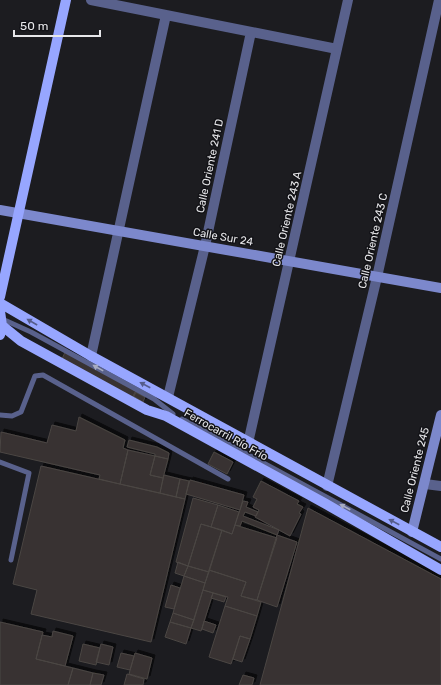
<svg xmlns="http://www.w3.org/2000/svg" width="441" height="685" font-family="Rubik,sans-serif">
  <style>
    .building { fill: #373230; stroke: #4b4644; filter: url(#shadow) }
    .lines { fill: none; stroke-linecap: round; stroke-linejoin: round }
    .lane { stroke: #59618c; stroke-width: 5 }
    .street { stroke: #59618c; stroke-width: 10 }
    .secondary { stroke: #7c88cc; stroke-width: 10 }
    .primary { stroke: #97a6ff; stroke-width: 10 }
    .oneway { fill: #555c8b }
    .oneway2 { fill: #a7abc0 }
    .labels { text-anchor: middle; dominant-baseline: central; stroke-width: 3; stroke-linejoin: round; paint-order: stroke }
    .street-label { font-size: 11px; fill: #e7e7ea; stroke: #131317 }
  </style>
  <defs>
    <filter id="shadow"><feDropShadow dx="3" dy="-3" stdDeviation="0" flood-color="#0009"/></filter>
  </defs>
  <rect width="100%" height="100%" fill="#1c1c20"/>
  <path class="building" d="M 66,350 L 137,390 L 133,398 L 62,359 Z
    M 135,392 L 145,397 L 143,402 L 133,396 Z
    M 79,417 L 125,440 L 123,448 L 128,450 L 120,484 L 99,479 L 100,475 L 0,452 L 1,432 L 47,443 L 52,425 L 76,431 Z
    M 129,440 L 157,447 L 169,453 L 168,459 L 155,456 L 155,454 L 127,447 Z
    M 128,450 L 155,456 L 150,475 L 163,478 L 160,493 L 120,484 Z
    M 214,452 L 233,462 L 227,474 L 208,464 Z
    M 155,456 L 168,459 L 163,478 L 150,475 Z
    M 41,466 L 185,499 L 151,642 L 31,614 L 37,590 L 13,584 Z
    M 164,475 L 180,479 L 176,497 L 160,493 Z
    M 180,479 L 189,481 L 185,499 L 176,497 Z
    M 190,480 L 244,495 L 240,510 L 186,494 Z
    M 261,481 L 299,501 L 297,504 L 303,507 L 299,513 L 301,514 L 290,536 L 255,517 L 259,510 L 253,507 L 257,499 L 253,497 Z
    M 193,498 L 218,505 L 211,527 L 201,524 L 188,566 L 176,562 Z
    M 243,501 L 248,502 L 246,507 L 258,512 L 256,516 L 245,512 L 243,516 L 279,530 L 277,535 L 242,521 L 240,526 L 235,525 Z
    M 218,505 L 239,512 L 232,534 L 211,527 Z
    M 308,508 L 441,579 L 441,685 L 260,685 Z
    M 201,524 L 222,530 L 209,572 L 188,566 Z
    M 235,525 L 277,538 L 257,600 L 241,596 L 246,582 L 209,570 L 222,530 L 232,534 Z
    M 277,535 L 297,542 L 277,607 L 257,600 Z
    M 178,562 L 188,566 L 184,576 L 175,573 Z
    M 188,566 L 209,572 L 205,583 L 184,576 Z
    M 209,570 L 246,582 L 241,596 L 261,602 L 257,616 L 225,606 L 228,597 L 203,590 Z
    M 184,576 L 205,583 L 194,620 L 173,613 Z
    M 171,585 L 180,588 L 174,609 L 165,607 Z
    M 203,590 L 213,593 L 201,631 L 191,628 Z
    M 213,593 L 226,597 L 224,602 L 211,598 Z
    M 225,606 L 257,616 L 250,639 L 240,636 L 231,664 L 209,657 Z
    M 173,613 L 194,620 L 191,628 L 170,622 Z
    M 204,621 L 216,625 L 213,633 L 202,629 Z
    M 0,622 L 43,632 L 36,659 L 73,668 L 68,685 L 0,685 Z
    M 170,622 L 191,628 L 186,644 L 165,637 Z
    M 53,631 L 73,636 L 65,666 L 36,659 L 42,635 L 52,637 Z
    M 240,636 L 250,639 L 242,662 L 233,659 Z
    M 83,644 L 100,648 L 96,665 L 79,661 Z
    M 101,644 L 113,647 L 109,665 L 96,662 Z
    M 121,653 L 134,656 L 130,670 L 117,667 Z
    M 135,653 L 152,658 L 147,679 L 129,674 Z
    M 73,668 L 93,673 L 90,685 L 68,685 Z
    M 93,673 L 104,675 L 101,685 L 90,685 Z
    M 127,674 L 144,679 L 143,685 L 124,685 Z
    M 243,675 L 254,678 L 252,685 L 239,685 Z"/>
  <g class="lines">
    <path class="lane" d="M 0,318 L 31,332 L 154,399 L 173,414
      M 0,415 L 12,416 L 21,412 L 35,376 L 43,375 L 228,479
      M 182,419 L 441,559
      M 0,462 L 29,473 L 11,560"/>
    <path class="street" d="M 91,0 L 337,49
      M 91,356 L 166,15
      M 168,397 L 205,246 L 251,32
      M 248,443 L 348,0
      M 425,484 L 441,486
      M 327,486 L 377,277 L 439,0"/>
    <path class="secondary" d="M 0,210 L 441,288
      M 412,532 L 441,415"/>
    <path class="primary" d="M 0,297 L 66,0
      M 0,303 L 91,356 L 441,547
      M 0,311 L 2,326 L 0,335
      M 0,324 L 21,341 L 147,410 L 166,416 L 326,504 L 441,570"/>
  </g>
  <defs><path id="oneway-solid" d="M-6-.8H1V-3.2L6.5 0L1 3.2V.8H-6Z"/></defs>
  <g class="oneway">
    <use href="#oneway-solid" transform="translate(32 322) rotate(-150)"/>
    <use href="#oneway-solid" transform="translate(145 385) rotate(-152)"/>
    <use href="#oneway-solid" transform="translate(394 522) rotate(-152)"/>
  </g>
  <g class="oneway2">
    <use href="#oneway-solid" transform="translate(98 368) rotate(-151)"/>
    <use href="#oneway-solid" transform="translate(345 507) rotate(-152)"/>
  </g>
  <g class="labels">
    <g class="street-label">
      <text transform="translate(210 166) rotate(-78)">Calle Oriente 241 D</text>
      <text transform="translate(287 219) rotate(-77)">Calle Oriente 243 A</text>
      <text transform="translate(223 237) rotate(10)">Calle Sur 24</text>
      <text transform="translate(373 241) rotate(-77)">Calle Oriente 243 C</text>
      <text transform="translate(226 435) rotate(29)">Ferrocarril Río Frío</text>
      <text transform="translate(415 470) rotate(-76)">Calle Oriente 245</text>
    </g>
  </g>
  <path d="M14 30v6h86v-6" fill="none" stroke="#e7e7ea" stroke-width="2"/>
  <text x="20" y="30" font-size="12" fill="#e7e7ea" stroke="#131317" stroke-width="3" paint-order="stroke">50 m</text>
</svg>
